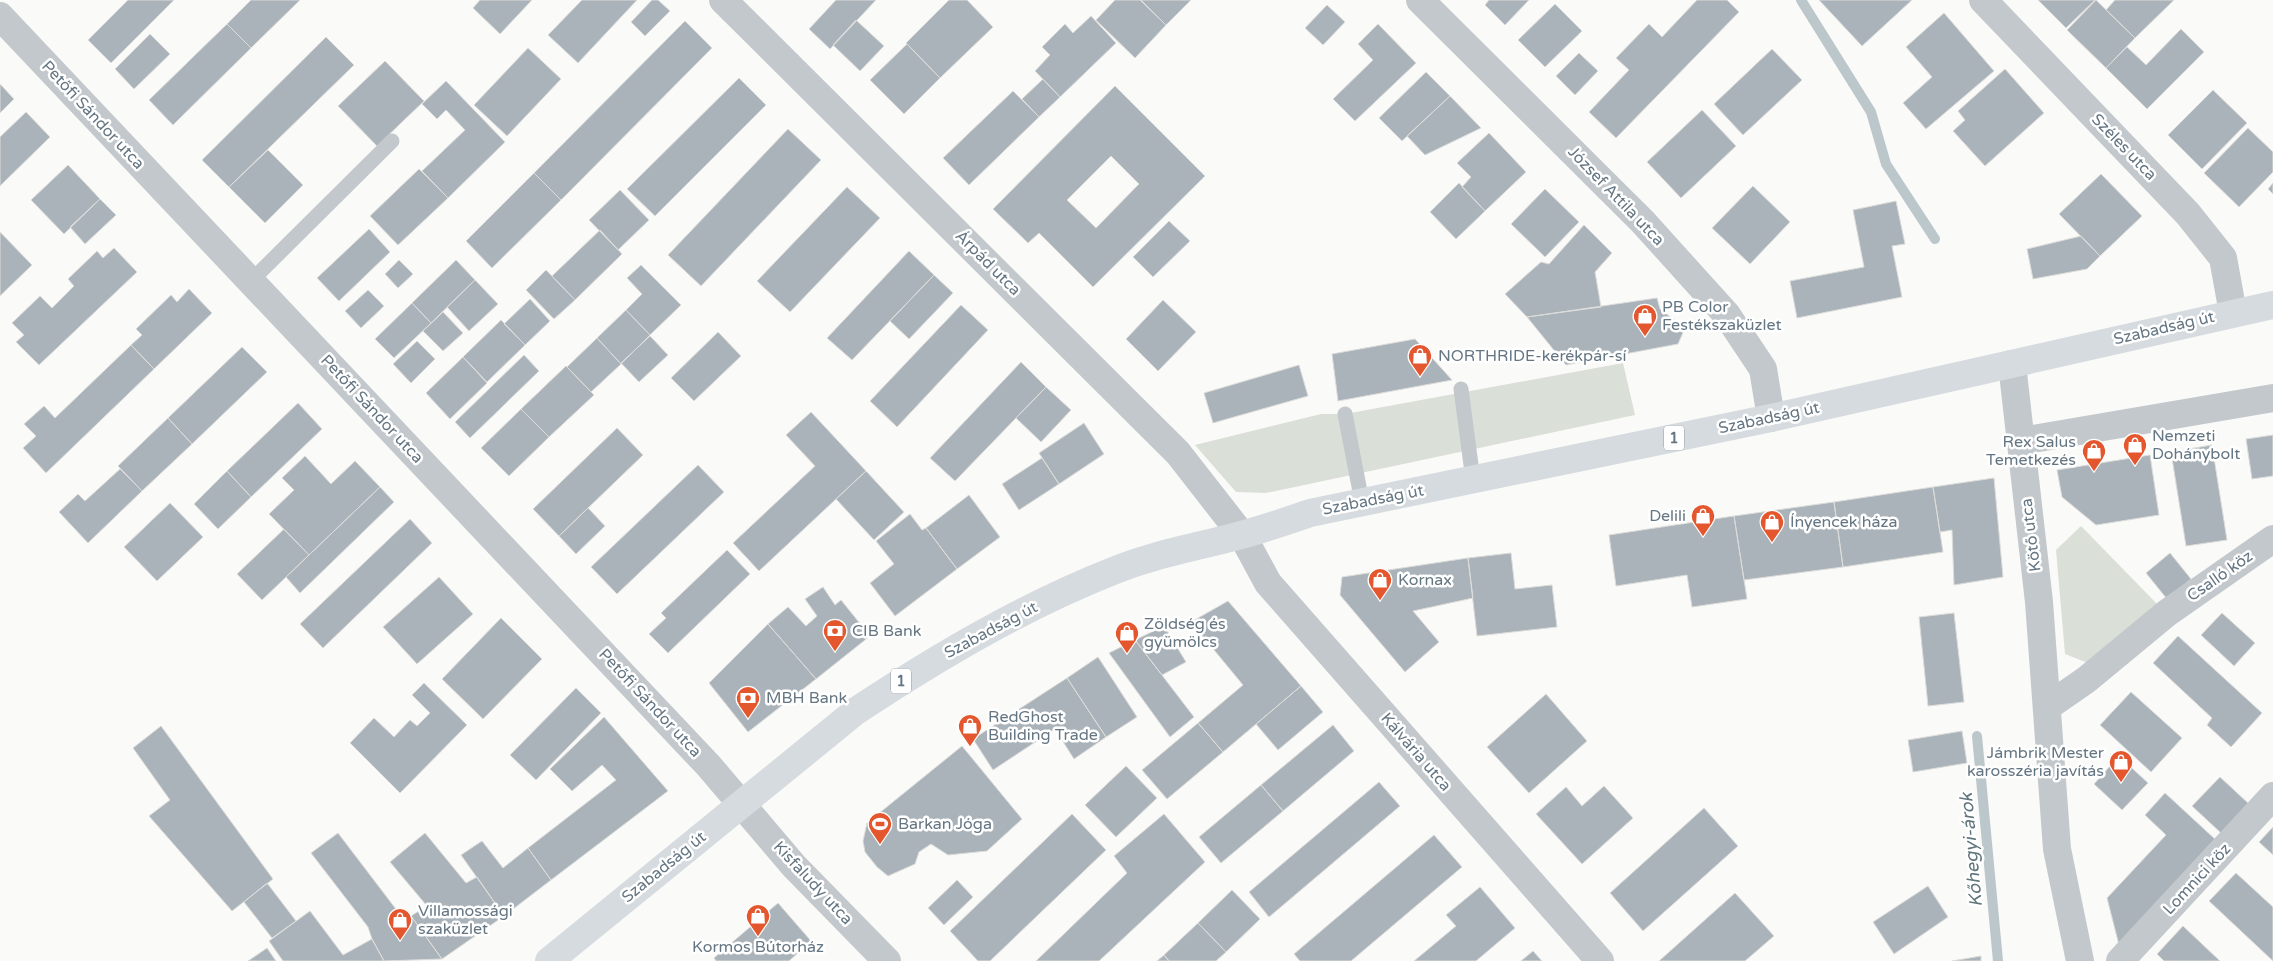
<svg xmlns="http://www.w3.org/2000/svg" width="2273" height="961" font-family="'Varela Round',sans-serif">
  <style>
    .green { fill: #dadfd7 }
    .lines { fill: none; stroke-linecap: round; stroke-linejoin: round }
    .stream { stroke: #bbc7cb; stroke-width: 10 }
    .building { fill: #aab3b9; stroke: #dcdcda; fill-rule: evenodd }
    .service { stroke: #c3c8cc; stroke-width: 15 }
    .minor { stroke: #c3c8cc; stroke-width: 28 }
    .primary { stroke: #d6dbdf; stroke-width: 28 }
    .labels { text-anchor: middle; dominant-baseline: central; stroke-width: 5; stroke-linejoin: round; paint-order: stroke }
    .shield { fill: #fff; stroke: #939fa8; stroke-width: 1 }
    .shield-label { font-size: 15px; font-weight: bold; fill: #657683 }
    .street-label { font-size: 16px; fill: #657683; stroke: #fff }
    .poi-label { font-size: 16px; fill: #657683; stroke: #fff; text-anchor: start }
    .water-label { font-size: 18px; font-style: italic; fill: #60757c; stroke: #fff }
  </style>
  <rect width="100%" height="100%" fill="#fafaf8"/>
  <path class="green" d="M 1623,363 L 1635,415 L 1266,493 L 1236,492 L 1195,445 L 1321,414 L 1345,414 Z
    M 2081,526 L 2160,607 L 2088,663 L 2065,654 L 2056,550 Z"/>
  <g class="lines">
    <path class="stream" d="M 1801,0 L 1871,112 L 1886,164 L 1935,239
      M 1977,736 L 1998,961"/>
  </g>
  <path class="building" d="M 128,0 L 174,0 L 111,63 L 88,40 Z
    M 251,0 L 300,0 L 251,48 L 227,24 Z
    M 480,0 L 532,0 L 500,34 L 473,8 Z
    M 582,0 L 637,0 L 578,63 L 548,35 Z
    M 652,0 L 658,0 L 670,11 L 645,36 L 631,22 Z
    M 836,0 L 876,0 L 830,49 L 809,29 Z
    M 949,0 L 967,0 L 993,27 L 940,78 L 906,43 Z
    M 1115,0 L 1140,0 L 1166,25 L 1135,58 L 1096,20 Z
    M 1141,0 L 1191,0 L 1166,25 Z
    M 1489,0 L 1529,0 L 1505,25 L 1485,5 Z
    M 1697,0 L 1727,0 L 1739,12 L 1616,138 L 1589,112 L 1629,70 L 1616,58 L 1649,24 L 1662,37 Z
    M 1819,0 L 1912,0 L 1862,46 Z
    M 2038,0 L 2095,0 L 2066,28 Z
    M 2096,0 L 2135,38 L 2106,68 L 2067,30 Z
    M 2115,0 L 2174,0 L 2135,38 L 2106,10 Z
    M 1555,4 L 1582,31 L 1545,67 L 1518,40 Z
    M 1327,5 L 1345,22 L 1323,45 L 1305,28 Z
    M 1944,13 L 1994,71 L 1926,129 L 1903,103 L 1932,77 L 1906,47 Z
    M 1091,16 L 1116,43 L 1060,97 L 1035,71 L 1050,55 L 1042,47 L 1065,24 L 1073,33 Z
    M 856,20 L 884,46 L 860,71 L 833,45 Z
    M 685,21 L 712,48 L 561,200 L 534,173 Z
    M 227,24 L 251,48 L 173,125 L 149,100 Z
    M 1378,24 L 1416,63 L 1355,121 L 1333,99 L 1373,60 L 1358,44 Z
    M 2181,29 L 2204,52 L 2147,109 L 2106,68 L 2127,47 L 2146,65 Z
    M 150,34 L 170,54 L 134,89 L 115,69 Z
    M 326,37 L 354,65 L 229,187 L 202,160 Z
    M 907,44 L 940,78 L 904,114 L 870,80 Z
    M 528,48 L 561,79 L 507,136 L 474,105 Z
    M 1772,49 L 1802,80 L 1743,135 L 1714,104 Z
    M 1579,53 L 1598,71 L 1575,95 L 1556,76 Z
    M 385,61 L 424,101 L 377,146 L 338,106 Z
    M 2005,69 L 2044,113 L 1985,166 L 1953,131 L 1965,120 L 1958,111 Z
    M 1426,72 L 1450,96 L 1402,141 L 1379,118 Z
    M 739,78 L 766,105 L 655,216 L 627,189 Z
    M 1043,79 L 1060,97 L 1039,117 L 1022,99 Z
    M 446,81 L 505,142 L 448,198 L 422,171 L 465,130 L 446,110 L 437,119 L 422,104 Z
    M 0,84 L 14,99 L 0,113 Z
    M 1115,86 L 1205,176 L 1093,287 L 1039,233 L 1028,243 L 993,209 ZM 1111,156 L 1139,184 L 1096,228 L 1067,200 Z
    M 2213,90 L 2247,123 L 2202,169 L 2168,135 Z
    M 1013,91 L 1039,117 L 969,185 L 943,158 Z
    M 1450,96 L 1481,128 L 1425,155 L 1407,136 Z
    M 1702,110 L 1736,146 L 1681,198 L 1647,162 Z
    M 26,112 L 50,137 L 0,186 L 0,137 Z
    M 2248,128 L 2273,152 L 2273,172 L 2239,207 L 2204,173 Z
    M 788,129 L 821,160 L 701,286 L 668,255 Z
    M 1489,133 L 1526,172 L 1485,211 L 1462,187 L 1471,177 L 1457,163 Z
    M 268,150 L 303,185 L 265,223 L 229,187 Z
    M 68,165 L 100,199 L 64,234 L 31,200 Z
    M 419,169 L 448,198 L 398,245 L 370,216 Z
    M 534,173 L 561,200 L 492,268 L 466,241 Z
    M 2101,174 L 2142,216 L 2100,256 L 2059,214 Z
    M 1459,183 L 1485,211 L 1456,239 L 1430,212 Z
    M 2273,183 L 2273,194 L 2268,189 Z
    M 1753,186 L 1790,222 L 1750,264 L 1712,228 Z
    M 847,187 L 880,218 L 790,312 L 757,281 Z
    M 1545,189 L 1579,222 L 1545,257 L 1511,224 Z
    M 620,190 L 649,220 L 618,250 L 589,220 Z
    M 100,199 L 116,215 L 85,244 L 70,227 Z
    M 1896,201 L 1905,244 L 1892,246 L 1902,297 L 1797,318 L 1790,281 L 1864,267 L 1853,210 Z
    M 1169,221 L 1190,241 L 1153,277 L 1133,257 Z
    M 1584,225 L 1612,253 L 1595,272 L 1601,307 L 1527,317 L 1505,294 L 1541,262 L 1549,264 Z
    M 369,229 L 390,252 L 339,301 L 317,278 Z
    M 600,230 L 622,254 L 575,300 L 552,276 Z
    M 0,232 L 32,265 L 0,296 Z
    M 2081,236 L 2100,256 L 2087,269 L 2033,279 L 2027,249 Z
    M 114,248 L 137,272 L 39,365 L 16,342 L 24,335 L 12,323 L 40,296 L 52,308 L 74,286 L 68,279 L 97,251 L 103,258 Z
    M 909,251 L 934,275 L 852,360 L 827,338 Z
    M 399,260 L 413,274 L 398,288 L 385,274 Z
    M 456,260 L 475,280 L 431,323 L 412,303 Z
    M 641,265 L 681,305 L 650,335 L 626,310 L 642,294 L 627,278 Z
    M 546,270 L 575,300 L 554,319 L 526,290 Z
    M 934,275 L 953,293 L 909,339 L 890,321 Z
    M 475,280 L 498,304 L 469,331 L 447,307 Z
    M 189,289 L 212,313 L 154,369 L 131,345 L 142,335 L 136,329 L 171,295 L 177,302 Z
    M 368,290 L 384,306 L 361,328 L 345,311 Z
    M 1657,298 L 1660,309 L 1685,328 L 1678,344 L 1566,365 L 1527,317 Z
    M 530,299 L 550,321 L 525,345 L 504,324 Z
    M 1163,300 L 1196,332 L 1158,371 L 1126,339 Z
    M 412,303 L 431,323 L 394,358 L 375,339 Z
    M 961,305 L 988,330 L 897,427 L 870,401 Z
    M 626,310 L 650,335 L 621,364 L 597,338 Z
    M 443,312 L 463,333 L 443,351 L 423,331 Z
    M 501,320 L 525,345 L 487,382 L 463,357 Z
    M 718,332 L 741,356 L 694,401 L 671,378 Z
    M 650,336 L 668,355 L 639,382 L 621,363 Z
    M 597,338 L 621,364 L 591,392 L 567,367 Z
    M 1415,339 L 1452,380 L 1338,401 L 1332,354 Z
    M 417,341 L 435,359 L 411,383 L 393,364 Z
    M 131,345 L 154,369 L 46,473 L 23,448 L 36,436 L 24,424 L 44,406 L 55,418 Z
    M 242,347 L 267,372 L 192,444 L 168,418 Z
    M 524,355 L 539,371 L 470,438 L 455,422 Z
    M 463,357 L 487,383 L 450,419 L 426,393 Z
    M 1021,362 L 1046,387 L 955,481 L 930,458 Z
    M 1299,365 L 1308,396 L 1213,423 L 1204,393 Z
    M 566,366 L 594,395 L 549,437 L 521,409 Z
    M 1046,387 L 1071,410 L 1041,442 L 1016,418 Z
    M 298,403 L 322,429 L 251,497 L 227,471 Z
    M 521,409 L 549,437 L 509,476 L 481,448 Z
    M 811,412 L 866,471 L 759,571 L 733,543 L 815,466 L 786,435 Z
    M 168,418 L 192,444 L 142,491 L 118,466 Z
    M 1084,423 L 1104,454 L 1059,484 L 1039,453 Z
    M 617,428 L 643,455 L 559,536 L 533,509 Z
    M 2273,435 L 2273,476 L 2252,479 L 2246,439 Z
    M 2212,445 L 2227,540 L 2186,546 L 2171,452 Z
    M 2150,455 L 2159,515 L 2096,525 L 2062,497 L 2057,470 Z
    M 305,456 L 331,484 L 355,461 L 380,487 L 309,555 L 269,514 L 294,490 L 282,478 Z
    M 1042,458 L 1059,484 L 1019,510 L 1002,484 Z
    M 698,465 L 724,492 L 617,594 L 591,567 Z
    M 120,469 L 142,491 L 88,543 L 59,512 L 78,494 L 85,501 Z
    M 227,471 L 251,497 L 218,529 L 194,504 Z
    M 866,471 L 904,512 L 874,540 L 836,499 Z
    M 1994,478 L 2003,577 L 1954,585 L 1952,530 L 1940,532 L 1933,487 Z
    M 380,487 L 394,502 L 300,593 L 286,577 Z
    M 1933,487 L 1943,552 L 1843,567 L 1834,502 Z
    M 969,495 L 1000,537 L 957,569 L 926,528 Z
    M 1834,502 L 1843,567 L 1744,580 L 1734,516 Z
    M 170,503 L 203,537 L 157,581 L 124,547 Z
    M 588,508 L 605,526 L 576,554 L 559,536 Z
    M 910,514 L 922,530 L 926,528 L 957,569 L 895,616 L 870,583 L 894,564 L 876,541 Z
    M 1734,516 L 1747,599 L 1692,607 L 1687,575 L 1616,586 L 1609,535 Z
    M 410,519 L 432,543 L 323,648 L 300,624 Z
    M 284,529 L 309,555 L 262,600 L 237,574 Z
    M 727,550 L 750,574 L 668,653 L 649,634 L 666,618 L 661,613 Z
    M 1511,553 L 1515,589 L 1552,585 L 1557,627 L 1477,636 L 1468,558 Z
    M 2170,553 L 2191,579 L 2167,599 L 2146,573 Z
    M 1468,558 L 1473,598 L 1413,611 L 1439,642 L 1405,672 L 1340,595 L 1342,577 Z
    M 439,577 L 473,614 L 417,664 L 383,627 Z
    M 823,587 L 835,605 L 841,600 L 870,636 L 816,679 L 768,624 L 788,607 L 806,626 L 817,616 L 805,599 Z
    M 1228,601 L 1301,686 L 1223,752 L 1198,723 L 1243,685 L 1191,622 Z
    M 1954,613 L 1964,702 L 1928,706 L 1919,617 Z
    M 2222,613 L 2255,643 L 2234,666 L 2201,635 Z
    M 501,618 L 542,659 L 483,719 L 442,679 Z
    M 768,624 L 816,679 L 748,732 L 709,683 Z
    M 1164,626 L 1186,662 L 1162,675 L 1135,640 Z
    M 2178,636 L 2262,713 L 2231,747 L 2207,725 L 2212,718 L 2153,663 Z
    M 1135,640 L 1194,717 L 1170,737 L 1109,653 Z
    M 1098,657 L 1137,717 L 1106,737 L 1067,678 Z
    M 1067,678 L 1106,737 L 1074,759 L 1055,729 L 993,770 L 973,739 Z
    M 424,683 L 467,725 L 400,793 L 350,743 L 374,718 L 394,737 L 410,720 L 417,726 L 430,713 L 412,695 Z
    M 1301,686 L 1323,712 L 1278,750 L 1256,724 Z
    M 576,688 L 601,713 L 536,780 L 510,755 Z
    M 2131,692 L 2182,738 L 2151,772 L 2100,725 Z
    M 1546,694 L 1587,741 L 1529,793 L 1487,747 Z
    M 604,717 L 668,791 L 551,880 L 528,848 L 616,780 L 602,765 L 572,791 L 550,769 Z
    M 1198,723 L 1223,752 L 1167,799 L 1142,770 Z
    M 1333,725 L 1354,751 L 1283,811 L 1261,785 Z
    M 161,726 L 273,879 L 232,911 L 149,816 L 170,800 L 133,748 Z
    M 1962,731 L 1967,763 L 1913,772 L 1908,740 Z
    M 962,746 L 1022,819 L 987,851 L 948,855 L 931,844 L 919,852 L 915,864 L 888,876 L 877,867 L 865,852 L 863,841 L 867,823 Z
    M 2119,756 L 2148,783 L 2122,810 L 2094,784 Z
    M 1126,766 L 1157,798 L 1116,837 L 1085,805 Z
    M 2220,777 L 2249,804 L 2221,833 L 2192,806 Z
    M 1379,782 L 1400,806 L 1269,917 L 1249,892 Z
    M 1261,785 L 1283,811 L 1221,863 L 1199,837 Z
    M 1604,786 L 1633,818 L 1582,864 L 1536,814 L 1566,787 L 1582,806 Z
    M 2165,793 L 2217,841 L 2119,945 L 2107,898 L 2166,835 L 2145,815 Z
    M 1704,808 L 1738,846 L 1643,931 L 1610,893 Z
    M 1072,814 L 1106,850 L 990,961 L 978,961 L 950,931 Z
    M 1164,814 L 1205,862 L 1099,961 L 1036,961 L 1127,873 L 1114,856 Z
    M 2273,827 L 2273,855 L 2259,842 Z
    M 338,833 L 405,921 L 411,916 L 442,959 L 384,961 L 372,939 L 368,927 L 311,853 Z
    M 425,833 L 466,883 L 477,877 L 504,916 L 442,959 L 411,916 L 427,906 L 390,862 Z
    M 1434,835 L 1462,867 L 1351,961 L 1300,961 L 1294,954 Z
    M 482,841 L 503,868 L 528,848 L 551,880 L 504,916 L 461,855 Z
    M 2236,873 L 2273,907 L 2273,961 L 2209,901 Z
    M 957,880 L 973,897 L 944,925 L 928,908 Z
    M 267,883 L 296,921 L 272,938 L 244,902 Z
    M 1928,886 L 1948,917 L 1894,954 L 1873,922 Z
    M 1480,887 L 1515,928 L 1476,961 L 1414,961 L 1456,926 L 1446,915 Z
    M 1232,890 L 1260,919 L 1226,952 L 1198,923 Z
    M 1735,893 L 1774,936 L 1745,961 L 1659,961 Z
    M 778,903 L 811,941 L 789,961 L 716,961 L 714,958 Z
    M 310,911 L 343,955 L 372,939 L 384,961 L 283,961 L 269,941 Z
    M 1198,923 L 1226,952 L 1216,961 L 1169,961 L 1164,955 Z
    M 2183,926 L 2220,961 L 2164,961 L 2157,954 Z
    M 267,948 L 276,961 L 248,961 Z
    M 1533,951 L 1542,961 L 1521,961 Z
    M 1164,955 L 1169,961 L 1157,961 Z
    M 1981,956 L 1981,961 L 1952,961 Z"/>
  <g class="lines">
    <path class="service" d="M 251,281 L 392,141
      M 1461,389 L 1473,480
      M 1345,414 L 1362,502"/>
    <path class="minor" d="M 723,0 L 1178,453 L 1242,535 L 1268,583 L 1600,961
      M 1420,0 L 1643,222 L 1727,315 L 1763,369 L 1771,418
      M 1983,0 L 2188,214 L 2223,258 L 2233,313
      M 0,16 L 708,765 L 794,866 L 887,961
      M 2012,364 L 2039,602 L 2057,849 L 2080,961
      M 2021,441 L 2273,398
      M 2047,707 L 2086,680 L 2167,613 L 2273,539
      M 2120,961 L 2273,796"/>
    <path class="primary" d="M 549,961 L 856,711 C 938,657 1022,607 1113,571 C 1154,554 1198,547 1241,535 C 1264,529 1287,521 1310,513 L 1771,418 L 2273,305"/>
  </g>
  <defs>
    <g id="shop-pin" transform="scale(1.25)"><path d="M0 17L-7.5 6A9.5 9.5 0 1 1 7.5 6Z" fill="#e4572e" stroke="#fff"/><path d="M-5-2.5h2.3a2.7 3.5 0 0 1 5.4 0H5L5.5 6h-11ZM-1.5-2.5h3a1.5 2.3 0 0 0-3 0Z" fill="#fff"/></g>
    <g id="bank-pin" transform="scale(1.25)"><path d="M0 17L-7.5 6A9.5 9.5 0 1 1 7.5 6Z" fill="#e4572e" stroke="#fff"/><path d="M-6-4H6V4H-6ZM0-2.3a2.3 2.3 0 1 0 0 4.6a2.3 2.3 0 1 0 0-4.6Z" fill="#fff"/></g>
    <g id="stadium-pin" transform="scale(1.25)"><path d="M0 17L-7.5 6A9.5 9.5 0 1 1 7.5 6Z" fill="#e4572e" stroke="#fff"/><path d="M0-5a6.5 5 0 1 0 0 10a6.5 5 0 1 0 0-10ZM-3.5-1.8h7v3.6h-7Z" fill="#fff"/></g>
  </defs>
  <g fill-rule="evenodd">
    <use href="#shop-pin" x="1645" y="316"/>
    <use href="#shop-pin" x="1420" y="356"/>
    <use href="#shop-pin" x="2135" y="445"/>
    <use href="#shop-pin" x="2094" y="451"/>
    <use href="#shop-pin" x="1703" y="516"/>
    <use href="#shop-pin" x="1772" y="522"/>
    <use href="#shop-pin" x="1380" y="580"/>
    <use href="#bank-pin" x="835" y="631"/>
    <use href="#shop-pin" x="1127" y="633"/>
    <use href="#bank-pin" x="748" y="698"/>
    <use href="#shop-pin" x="970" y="726"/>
    <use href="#shop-pin" x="2121" y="762"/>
    <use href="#stadium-pin" x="880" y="824"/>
    <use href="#shop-pin" x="758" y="916"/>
    <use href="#shop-pin" x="400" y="920"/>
  </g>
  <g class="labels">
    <g class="shield">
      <rect x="1664" y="425.5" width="20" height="25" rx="4"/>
      <rect x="891" y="668.5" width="20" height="25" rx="4"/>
    </g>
    <g class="shield-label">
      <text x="1674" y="438">1</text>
      <text x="901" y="681">1</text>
    </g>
    <g class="street-label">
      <text transform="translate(93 115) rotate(47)">Petőfi Sándor utca</text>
      <text transform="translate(2124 147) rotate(46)">Széles utca</text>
      <text transform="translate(1616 196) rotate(46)">József Attila utca</text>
      <text transform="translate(988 263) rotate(45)">Árpád utca</text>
      <text transform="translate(2164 328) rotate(-13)">Szabadság út</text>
      <text transform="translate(372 409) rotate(47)">Petőfi Sándor utca</text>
      <text transform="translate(1769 418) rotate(-12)">Szabadság út</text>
      <text transform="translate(1373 500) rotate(-11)">Szabadság út</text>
      <text transform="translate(2031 535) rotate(-97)">Kötő utca</text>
      <text transform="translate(2220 576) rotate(-35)">Csalló köz</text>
      <text transform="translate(991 630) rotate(-28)">Szabadság út</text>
      <text transform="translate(650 703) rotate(47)">Petőfi Sándor utca</text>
      <text transform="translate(1416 752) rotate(49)">Kálvária utca</text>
      <text transform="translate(664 867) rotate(-39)">Szabadság út</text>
      <text transform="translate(2197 879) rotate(-47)">Lomnici köz</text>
      <text transform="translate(813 883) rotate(47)">Kisfaludy utca</text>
    </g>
    <g class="poi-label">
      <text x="1662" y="307">PB Color<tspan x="1662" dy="18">Festékszaküzlet</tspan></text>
      <text x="1438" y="356">NORTHRIDE-kerékpár-sí</text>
      <text x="2152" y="436">Nemzeti<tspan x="2152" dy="18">Dohánybolt</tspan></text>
      <text x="2076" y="442" text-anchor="end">Rex Salus<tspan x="2076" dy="18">Temetkezés</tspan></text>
      <text x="1686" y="516" text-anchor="end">Delili</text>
      <text x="1790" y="522">Ínyencek háza</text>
      <text x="1398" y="580">Kornax</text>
      <text x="1144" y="624">Zöldség és<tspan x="1144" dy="18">gyümölcs</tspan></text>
      <text x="852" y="631">CIB Bank</text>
      <text x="766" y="698">MBH Bank</text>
      <text x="988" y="717">RedGhost<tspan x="988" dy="18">Building Trade</tspan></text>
      <text x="2104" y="753" text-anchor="end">Jámbrik Mester<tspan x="2104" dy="18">karosszéria javítás</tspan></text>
      <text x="898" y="824">Barkan Jóga</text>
      <text x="418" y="911">Villamossági<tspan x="418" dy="18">szaküzlet</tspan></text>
      <text x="758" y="947" text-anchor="middle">Kormos Bútorház</text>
    </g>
    <g class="water-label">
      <text transform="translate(1971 850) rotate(-95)">Kőhegyi-árok</text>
    </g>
  </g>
</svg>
